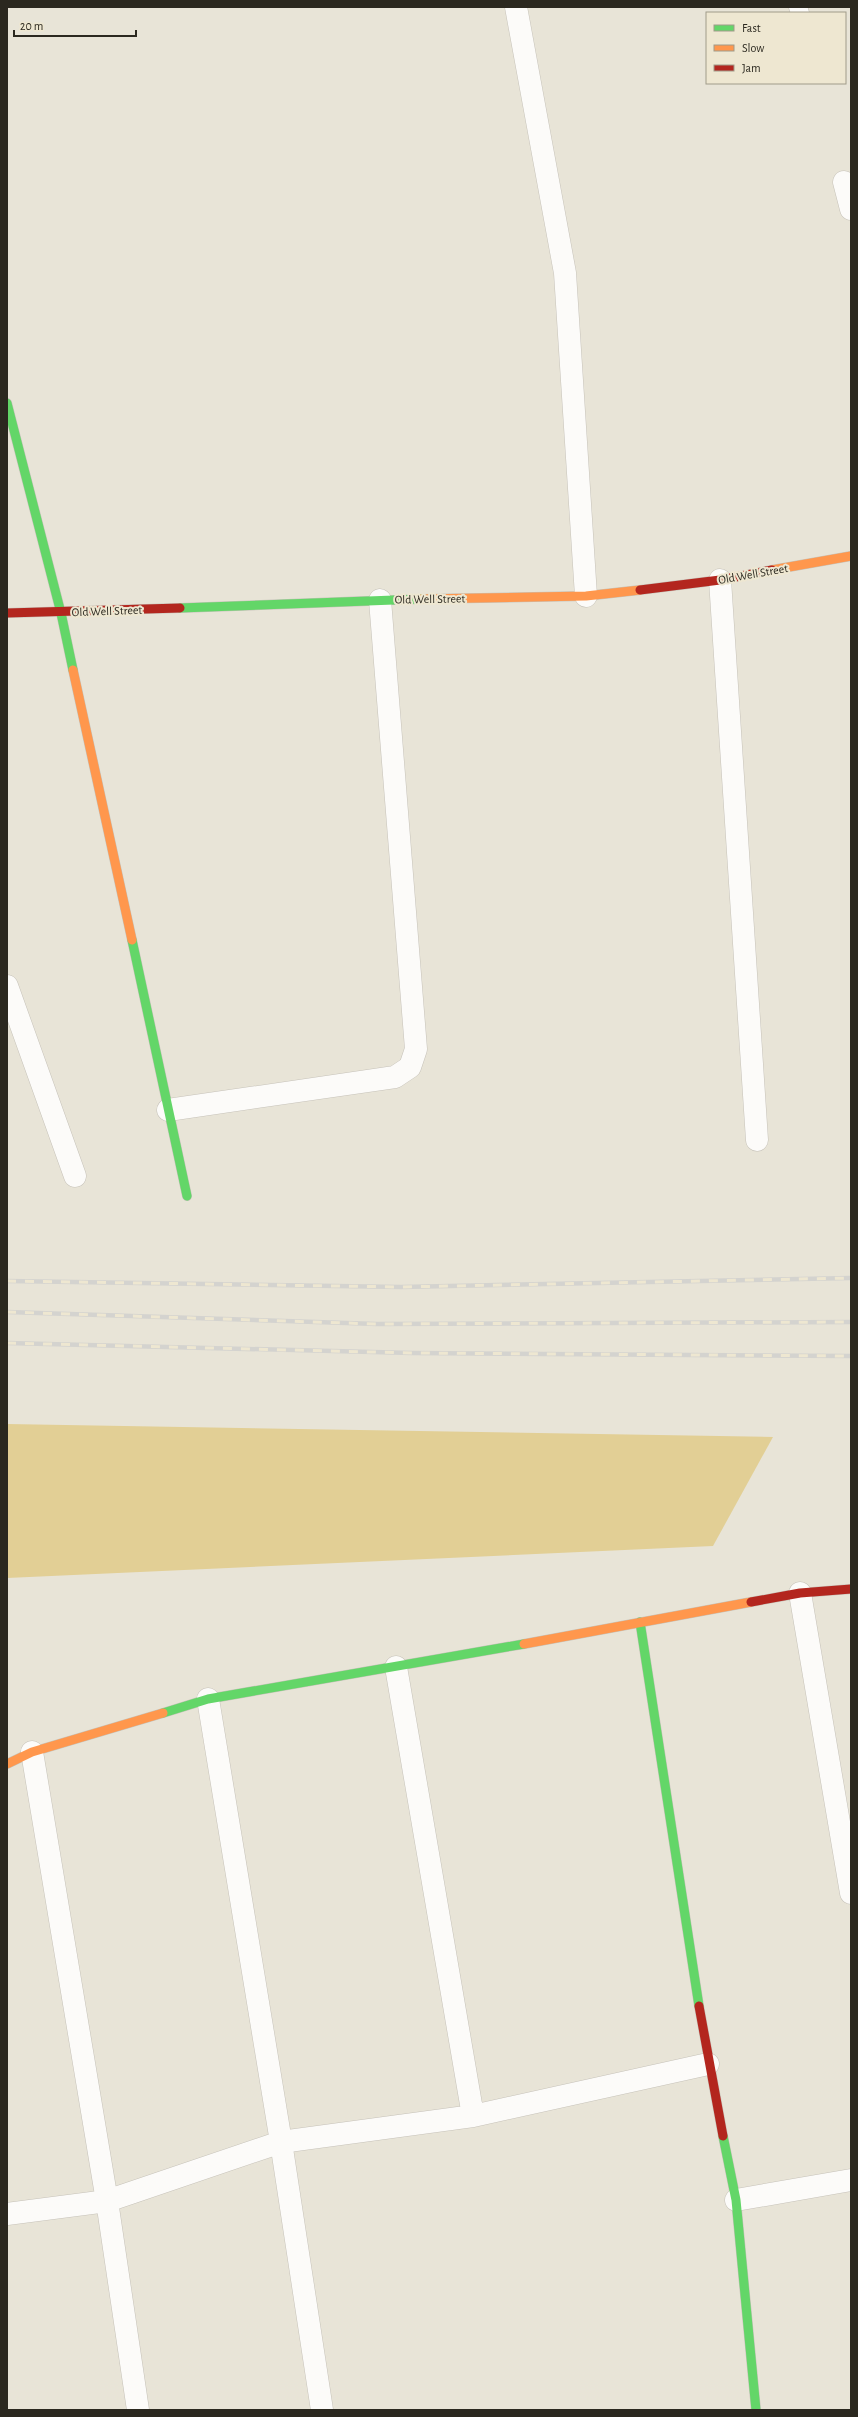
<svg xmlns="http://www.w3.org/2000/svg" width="858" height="2417" font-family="'Alegreya Sans',sans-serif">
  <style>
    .water { fill: #e2cf95 }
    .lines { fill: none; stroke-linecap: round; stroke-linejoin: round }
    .lane-casing { stroke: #c6c2b9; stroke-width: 19 }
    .street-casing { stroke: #c6c2b9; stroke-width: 23 }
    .fast-casing { stroke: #c6c2b9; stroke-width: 10 }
    .slow-casing { stroke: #c6c2b9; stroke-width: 10 }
    .jam-casing { stroke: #c6c2b9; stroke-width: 10 }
    .lane { stroke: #fcfbf9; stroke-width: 18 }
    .street { stroke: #fcfbf9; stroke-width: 22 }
    .fast { stroke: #63d668; stroke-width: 9 }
    .slow { stroke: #ff974d; stroke-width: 9 }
    .jam { stroke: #b3261e; stroke-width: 9 }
    .rail-casing { stroke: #d4d3cf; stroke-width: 4.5 }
    .rail { stroke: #eee7d1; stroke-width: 3; stroke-dasharray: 9; stroke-linecap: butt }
    .labels { text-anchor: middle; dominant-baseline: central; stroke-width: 4; stroke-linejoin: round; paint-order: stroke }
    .street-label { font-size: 12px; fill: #2b281f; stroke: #eee7d1 }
  </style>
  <rect width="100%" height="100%" fill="#e8e4d7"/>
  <path class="water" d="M 7,1424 L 773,1437 L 713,1546 L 7,1578 Z"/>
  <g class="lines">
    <g class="lane-casing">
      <path id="lane" d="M 798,7 L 800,13"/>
    </g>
    <g class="street-casing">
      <path id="street" d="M 516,7 L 565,273 L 586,596
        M 844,182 L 851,209
        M 720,580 L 757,1140
        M 7,986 L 75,1176
        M 168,1110 L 395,1077 L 410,1067 L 416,1049 L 380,600
        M 800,1593 L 851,1893
        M 396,1667 L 473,2116
        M 208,1699 L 281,2142 L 322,2410
        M 32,1752 L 107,2201 L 138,2410
        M 736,2200 L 851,2180
        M 7,2214 L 107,2201 L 281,2142 L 473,2116 L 708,2064"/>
    </g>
    <g class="fast-casing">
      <path id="fast" d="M 7,403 L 61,613 L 73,670
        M 180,608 L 421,599
        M 132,940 L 187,1196
        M 640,1622 L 699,2006
        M 163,1713 L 208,1699 L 524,1644
        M 723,2136 L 736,2200 L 756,2410"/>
    </g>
    <g class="slow-casing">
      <path id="slow" d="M 772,570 L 851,556
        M 421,599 L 586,596 L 640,590
        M 73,670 L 132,940
        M 524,1644 L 751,1602
        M 7,1764 L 32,1752 L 163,1713"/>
    </g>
    <g class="jam-casing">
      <path id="jam" d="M 640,590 L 720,580 L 772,570
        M 7,613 L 180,608
        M 751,1602 L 800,1593 L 851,1589
        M 699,2006 L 723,2136"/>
    </g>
    <use href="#lane" class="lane"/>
    <use href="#street" class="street"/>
    <use href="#fast" class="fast"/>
    <use href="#slow" class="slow"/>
    <use href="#jam" class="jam"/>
    <g class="rail-casing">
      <path id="rail" d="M 7,1281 L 401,1287 L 851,1278
        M 7,1312 L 377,1324 L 851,1322
        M 7,1343 L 412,1353 L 851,1356"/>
    </g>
    <use href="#rail" class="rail"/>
  </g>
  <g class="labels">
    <g class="street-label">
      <text transform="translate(753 574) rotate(-10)">Old Well Street</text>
      <text transform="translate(430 599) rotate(-1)">Old Well Street</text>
      <text transform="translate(107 611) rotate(-2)">Old Well Street</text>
    </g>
  </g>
  <rect width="858" height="2417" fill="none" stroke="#2b281f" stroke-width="16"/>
  <rect x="706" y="12" width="140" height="72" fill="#eee7d1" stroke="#a09b8a"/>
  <rect x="714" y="25" width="20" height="6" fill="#63d668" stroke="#a09b8a"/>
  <text x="742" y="32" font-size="12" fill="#2b281f">Fast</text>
  <rect x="714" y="45" width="20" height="6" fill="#ff974d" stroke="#a09b8a"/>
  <text x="742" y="52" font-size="12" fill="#2b281f">Slow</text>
  <rect x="714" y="65" width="20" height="6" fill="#b3261e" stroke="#a09b8a"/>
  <text x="742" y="72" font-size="12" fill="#2b281f">Jam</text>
  <path d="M14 30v6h122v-6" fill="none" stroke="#2b281f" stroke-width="2"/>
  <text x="20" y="30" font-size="12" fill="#2b281f" stroke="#eee7d1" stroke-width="3" paint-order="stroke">20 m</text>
</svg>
